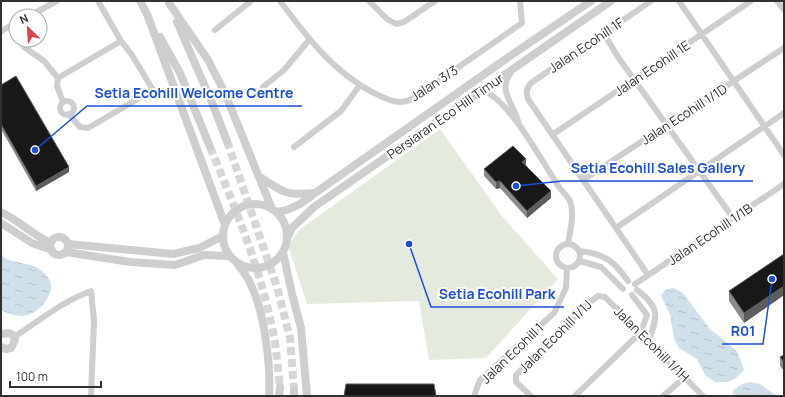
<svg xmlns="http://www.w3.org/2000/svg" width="785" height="397" font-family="Manrope,sans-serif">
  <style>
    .park { fill: #e5eade }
    .water { fill: url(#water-ripples) }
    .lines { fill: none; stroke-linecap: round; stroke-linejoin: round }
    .tertiary-tunnel { stroke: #d6d6d6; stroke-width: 8; stroke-dasharray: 8 4; stroke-linecap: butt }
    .minor { stroke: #cecece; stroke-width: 6 }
    .tertiary { stroke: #cecece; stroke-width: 8 }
    .wall { fill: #8c8c8c }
    .shaded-wall { fill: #5d5d5d }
    .building { fill: #181818; stroke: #5d5d5d }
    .labels { text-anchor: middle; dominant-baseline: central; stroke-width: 4; stroke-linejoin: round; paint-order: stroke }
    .street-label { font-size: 13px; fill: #313131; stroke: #fff }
    .leader { fill: none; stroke: #1d4ed8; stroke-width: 1.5 }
    .callout-dot { fill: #1d4ed8; stroke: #fff; stroke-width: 1.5 }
    .callout-label { font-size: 14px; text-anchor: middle; font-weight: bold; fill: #1d4ed8; stroke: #fff; stroke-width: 4; stroke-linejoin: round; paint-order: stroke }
  </style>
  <defs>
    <pattern id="water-ripples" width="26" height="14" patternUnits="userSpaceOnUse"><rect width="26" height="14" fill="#cfe0eb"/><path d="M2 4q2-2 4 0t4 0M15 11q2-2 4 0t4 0" fill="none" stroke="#b2c1ca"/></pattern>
  </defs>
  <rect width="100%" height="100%" fill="#fff"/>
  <path class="park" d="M 440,129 L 502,216 L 558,279 L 486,358 L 429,360 L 419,301 L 307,304 L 288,246 L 299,230 Z"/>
  <path class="water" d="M 1,255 C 18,268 32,258 47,276 C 60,291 38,316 22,316 C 15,316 7,313 1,310 Z
    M 673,288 L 682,292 L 710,329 L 737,351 L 744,370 L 735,379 L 727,382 L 715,382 L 705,375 L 697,359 L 679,348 L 674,339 L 670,314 L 661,296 L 665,290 Z
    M 750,382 L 760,384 L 777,396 L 734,396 L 732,392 L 740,385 Z"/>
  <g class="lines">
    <path class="tertiary-tunnel" d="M 227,141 L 277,287 L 290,338 L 294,390
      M 210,147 C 236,210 263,274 275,342 C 277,357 278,372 280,387"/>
    <path class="minor" d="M 280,1 C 307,37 333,72 374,93 C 382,97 391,102 400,102 C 404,102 410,100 414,98 L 522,23 L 520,1
      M 369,1 L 387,19 L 396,24 L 404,22 L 435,1
      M 679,1 L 784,155
      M 777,1 L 784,10
      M 29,16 L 57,1
      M 215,30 L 251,1
      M 1,31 L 16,23
      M 603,32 L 618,57 L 733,218
      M 20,40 L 24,47 L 44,61 L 58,78
      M 511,73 C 496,91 516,106 519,125
      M 263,87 L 284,70 L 309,40
      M 478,94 L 487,92 C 514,108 541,160 559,187 C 562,192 568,196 570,201 C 575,215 570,230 568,244
      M60 108a7 7 0 1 1 14 0a7 7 0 1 1-14 0Z
      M 63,102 L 57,86 L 58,78 L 121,41
      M 69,114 L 80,127 L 88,128 L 153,90 L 132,55 L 121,41 L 98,1
      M 552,135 L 751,1
      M 294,147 L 341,111 L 360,85
      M 583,180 L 784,48
      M 616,228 L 784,113
      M556 256a12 12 0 1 1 24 0a12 12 0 1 1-24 0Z
      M 580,251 C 605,254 614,261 628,281
      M 580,261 L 601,267 L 623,289
      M 648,275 L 528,99 C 526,92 526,89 531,83 L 651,1
      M 635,284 L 784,184
      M 637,290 C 660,307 658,315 649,340
      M 14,337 C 39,321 63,301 91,291 L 94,321 L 91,396
      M 474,396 L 480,380 L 554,313 L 566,288 L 567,269
      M 531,396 L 516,382 L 516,375 L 585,306 L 598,296 L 605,297 L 703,396
      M 575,396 L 641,332 L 647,315 L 632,295
      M 663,396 L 685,377"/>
    <path class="tertiary" d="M 140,1 L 149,18
      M 169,3 L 208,60 L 224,91 L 272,209
      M 147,14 L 225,225
      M 177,22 L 213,105 L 227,141
      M 160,37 L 180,73 L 210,147
      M 260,177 C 282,192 287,196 314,193
      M223 236a32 32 0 1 1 64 0a32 32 0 1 1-64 0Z
      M 1,212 C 20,221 31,234 51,243
      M 276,212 C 292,210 303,203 315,193 L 510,56 L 591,1
      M 1,223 L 32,243 L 52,250
      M50 246a9 9 0 1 1 18 0a9 9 0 1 1-18 0Z
      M 287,239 L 292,228 L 314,207 L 611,1
      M 68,244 L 173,254 L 199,248 L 223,236
      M 66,252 L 130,262 L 175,265 L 204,255 L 229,256
      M 283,252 L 292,294 L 301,328 L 307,396
      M 237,263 C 241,269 246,275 249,281 C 264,308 271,365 269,396
      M 1,334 L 9,333 L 13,335 L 15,340 L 11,348 L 6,349 L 1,347
      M 279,396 L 280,387
      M 294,396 L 294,390"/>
  </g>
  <path class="wall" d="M 1,85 L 69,172 L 36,191 L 1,129 Z
    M 526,165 L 551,198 L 527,218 L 500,188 L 496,189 L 484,176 L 484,169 Z
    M 784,254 L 784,295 L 744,323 L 729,301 L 729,291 Z
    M 784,355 L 784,371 L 780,366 L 780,357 Z"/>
  <path class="shaded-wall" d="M 526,159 L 526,166 L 522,162 Z
    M 69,167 L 69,172 L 36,191 L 36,186 Z
    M 500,181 L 500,188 L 496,189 L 496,182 Z
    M 551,191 L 551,198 L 527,218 L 527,211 Z
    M 784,286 L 784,295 L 744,323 L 744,313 Z"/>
  <path class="building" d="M 16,76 L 69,167 L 36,186 L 1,124 L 1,85 Z
    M 513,146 L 526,159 L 522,162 L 551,191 L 527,211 L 500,181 L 496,182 L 484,169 Z
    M 784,254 L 784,286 L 744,313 L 729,291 Z
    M 784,355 L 784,362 L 780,357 Z
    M 346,384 L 434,384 L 436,396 L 344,396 Z"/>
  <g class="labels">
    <g class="street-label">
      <text transform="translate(586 45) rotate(-34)">Jalan Ecohill 1F</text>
      <text transform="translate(652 68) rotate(-34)">Jalan Ecohill 1E</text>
      <text transform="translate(434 83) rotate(-33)">Jalan 3/3</text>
      <text transform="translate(684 114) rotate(-33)">Jalan Ecohill 1/1D</text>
      <text transform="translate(445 116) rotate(-35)">Persiaran Eco Hill Timur</text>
      <text transform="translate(710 234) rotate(-34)">Jalan Ecohill 1/1B</text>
      <text transform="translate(555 336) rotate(-45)">Jalan Ecohill 1/1J</text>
      <text transform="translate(652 344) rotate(45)">Jalan Ecohill 1/1H</text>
      <text transform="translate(512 353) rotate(-44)">Jalan Ecohill 1</text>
    </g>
  </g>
  <path class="leader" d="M35 150L87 106H302M516 186L562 181H753M409 244L431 307H564M772 279L763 344H722"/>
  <g class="callout-dot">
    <circle cx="35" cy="150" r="4"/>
    <circle cx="516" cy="186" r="4"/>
    <circle cx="409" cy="244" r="4"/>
    <circle cx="772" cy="279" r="4"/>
  </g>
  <g class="callout-label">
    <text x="194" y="98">Setia Ecohill Welcome Centre</text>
    <text x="658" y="173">Setia Ecohill Sales Gallery</text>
    <text x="497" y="299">Setia Ecohill Park</text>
    <text x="743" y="336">R01</text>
  </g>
  <rect width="785" height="397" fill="none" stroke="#313131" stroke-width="4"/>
  <g transform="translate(28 28) rotate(335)"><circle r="19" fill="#ffffff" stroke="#adadad"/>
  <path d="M0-3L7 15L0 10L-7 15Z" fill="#dc404d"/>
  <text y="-6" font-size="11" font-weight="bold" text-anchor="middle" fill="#313131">N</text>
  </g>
  <path d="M10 381v6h91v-6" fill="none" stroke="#313131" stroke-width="2"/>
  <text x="16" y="381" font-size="12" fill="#313131" stroke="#ffffff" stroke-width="3" paint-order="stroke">100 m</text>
</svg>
